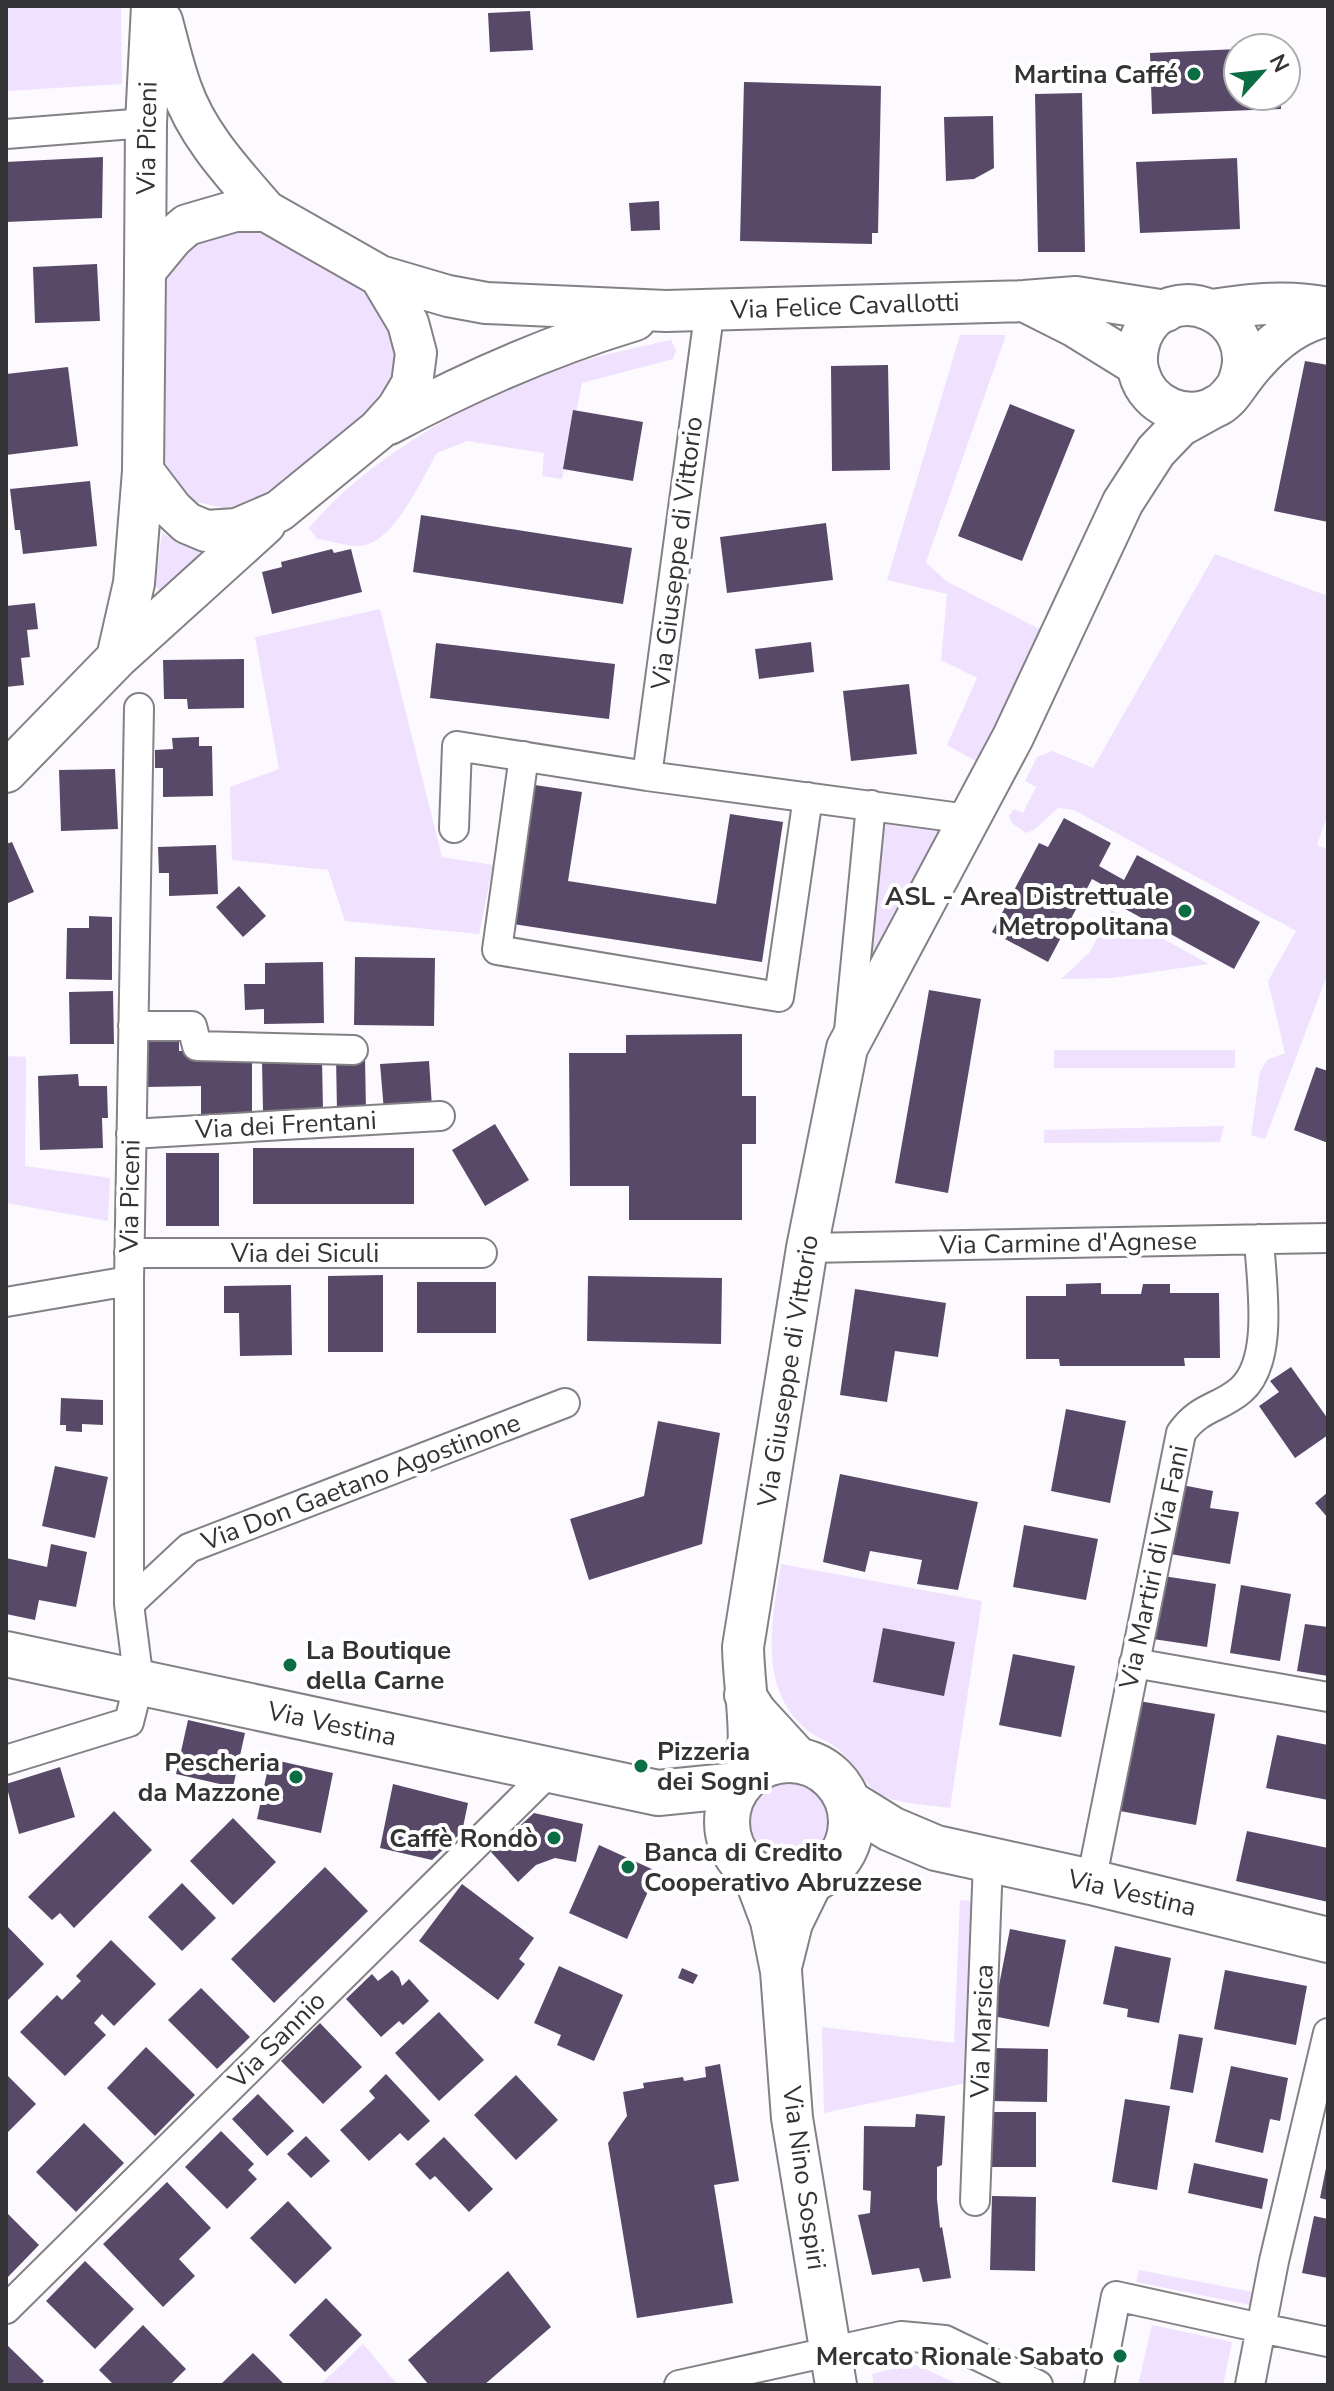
<svg xmlns="http://www.w3.org/2000/svg" width="1334" height="2391" font-family="'Nunito Sans',sans-serif">
  <style>
    .green { fill: #f0e2fe }
    .building { fill: #594968 }
    .lines { fill: none; stroke-linecap: round; stroke-linejoin: round }
    .street-casing { stroke: #838185; stroke-width: 32 }
    .secondary-casing { stroke: #838185; stroke-width: 44 }
    .primary-casing { stroke: #838185; stroke-width: 48 }
    .street { stroke: #fff; stroke-width: 28 }
    .secondary { stroke: #fff; stroke-width: 40 }
    .primary { stroke: #fff; stroke-width: 44 }
    .poi-dot { fill: #0a6d43; stroke: #fff; stroke-width: 3 }
    .labels { text-anchor: middle; dominant-baseline: central; stroke-width: 8; stroke-linejoin: round; paint-order: stroke }
    .poi-label { font-size: 26px; font-weight: bold; fill: #333234; stroke: #fff; text-anchor: end }
    .street-label { font-size: 26px; fill: #333234; stroke: #fff }
  </style>
  <rect width="100%" height="100%" fill="#fcfafe"/>
  <path class="green" d="M 6,6 L 121,6 L 122,84 L 6,91 Z
    M 243,230 L 278,237 L 367,289 L 380,305 L 398,352 L 391,384 L 368,414 L 254,502 L 224,508 L 197,502 L 180,489 L 164,461 L 166,280 C 178,244 210,236 243,230 Z
    M 960,335 L 1006,335 L 926,562 L 946,581 L 1045,632 L 976,761 L 947,745 L 977,678 L 941,660 L 947,594 L 887,580 Z
    M 671,340 L 676,350 L 673,359 L 582,383 L 562,479 L 542,476 L 544,453 L 467,441 L 437,453 C 421,479 395,543 360,546 C 347,547 330,540 317,539 L 309,528 C 370,455 485,391 576,363 C 607,353 640,347 671,340 Z
    M 162,533 L 183,545 L 212,553 L 163,594 L 156,586 L 156,579 Z
    M 1215,554 L 1328,596 L 1328,814 L 1317,845 L 1328,850 L 1328,973 L 1265,1139 L 1251,1135 L 1260,1072 L 1267,1060 L 1285,1053 L 1268,981 L 1296,931 L 1074,810 L 1058,808 L 1034,830 L 1026,833 L 1012,823 L 1009,816 L 1014,809 L 1023,813 L 1036,787 L 1025,781 L 1037,757 L 1052,751 L 1093,768 Z
    M 380,609 L 442,857 L 493,865 L 479,934 L 345,921 L 328,870 L 232,860 L 230,787 L 279,769 L 255,637 Z
    M 878,813 L 946,823 L 862,973 Z
    M 1111,910 L 1209,964 L 1112,978 L 1061,979 L 1090,952 Z
    M 1054,1050 L 1235,1050 L 1235,1068 L 1054,1068 Z
    M 6,1056 L 26,1057 L 25,1166 L 110,1178 L 108,1221 L 6,1203 Z
    M 1224,1126 L 1220,1142 L 1044,1143 L 1044,1130 Z
    M 781,1564 L 982,1601 L 950,1808 C 933,1805 885,1803 874,1791 C 861,1777 853,1762 838,1749 C 829,1741 817,1738 807,1730 C 757,1689 772,1620 781,1564 Z
    M745 1822a44 44 0 1 1 88 0a44 44 0 1 1-88 0Z
    M 960,1900 L 973,1901 L 971,2082 L 824,2113 L 822,2027 L 954,2043 Z
    M 1139,2270 L 1258,2293 L 1255,2306 L 1136,2282 Z
    M 1152,2325 L 1232,2342 L 1223,2385 L 1138,2385 Z
    M 363,2344 L 398,2385 L 320,2385 Z
    M 914,2364 L 960,2385 L 874,2385 L 872,2374 Z"/>
  <path class="building" d="M 530,11 L 533,50 L 490,52 L 488,13 Z
    M 1238,49 L 1238,96 L 1281,96 L 1281,109 L 1152,114 L 1150,53 Z
    M 744,82 L 881,86 L 878,233 L 872,233 L 872,244 L 740,241 Z
    M 1082,93 L 1085,252 L 1038,252 L 1035,94 Z
    M 993,116 L 994,168 L 974,179 L 946,181 L 944,117 Z
    M 103,157 L 102,218 L 6,222 L 6,162 Z
    M 1237,158 L 1240,229 L 1140,233 L 1136,162 Z
    M 659,201 L 660,230 L 631,231 L 629,203 Z
    M 97,264 L 100,321 L 35,323 L 33,267 Z
    M 1305,361 L 1328,365 L 1328,522 L 1274,511 Z
    M 888,365 L 890,470 L 832,471 L 831,366 Z
    M 68,367 L 78,446 L 6,455 L 6,374 Z
    M 1010,404 L 1075,430 L 1022,561 L 958,536 Z
    M 573,410 L 643,422 L 633,481 L 563,469 Z
    M 90,481 L 97,546 L 23,554 L 20,530 L 15,530 L 10,489 Z
    M 421,515 L 632,548 L 623,604 L 413,572 Z
    M 826,523 L 833,580 L 727,593 L 720,537 Z
    M 332,549 L 334,553 L 351,549 L 362,592 L 272,614 L 262,572 L 282,567 L 281,562 Z
    M 35,603 L 38,629 L 27,630 L 30,657 L 21,658 L 24,685 L 6,687 L 6,606 Z
    M 811,642 L 814,672 L 759,679 L 755,649 Z
    M 436,643 L 615,664 L 609,719 L 430,698 Z
    M 244,659 L 244,708 L 188,709 L 187,699 L 164,699 L 163,660 Z
    M 909,684 L 917,754 L 851,761 L 843,691 Z
    M 199,737 L 199,746 L 212,746 L 213,796 L 163,797 L 163,768 L 155,768 L 155,750 L 173,749 L 172,738 Z
    M 115,769 L 118,829 L 61,831 L 59,770 Z
    M 528,784 L 582,792 L 568,881 L 716,904 L 730,814 L 783,822 L 762,962 L 507,923 Z
    M 1064,818 L 1111,843 L 1099,866 L 1124,880 L 1137,855 L 1260,922 L 1234,969 L 1109,900 L 1114,891 L 1092,879 L 1048,962 L 992,932 L 1039,843 L 1048,847 Z
    M 12,842 L 34,892 L 6,904 L 6,844 Z
    M 216,845 L 218,894 L 169,896 L 169,873 L 159,873 L 158,847 Z
    M 239,886 L 266,916 L 243,937 L 216,907 Z
    M 89,916 L 112,917 L 112,980 L 66,979 L 67,928 L 89,928 Z
    M 355,957 L 435,958 L 434,1026 L 354,1025 Z
    M 323,962 L 324,1023 L 264,1024 L 264,1009 L 245,1010 L 244,984 L 265,984 L 265,963 Z
    M 929,990 L 981,999 L 948,1193 L 895,1183 Z
    M 113,991 L 114,1044 L 70,1044 L 69,992 Z
    M 146,1030 L 179,1030 L 179,1051 L 209,1051 L 209,1061 L 252,1062 L 252,1116 L 201,1116 L 201,1086 L 145,1087 Z
    M 742,1034 L 742,1096 L 756,1096 L 756,1144 L 742,1144 L 742,1220 L 629,1220 L 629,1186 L 570,1186 L 569,1053 L 626,1053 L 626,1035 Z
    M 336,1056 L 365,1056 L 366,1112 L 337,1112 Z
    M 322,1060 L 323,1110 L 263,1111 L 262,1061 Z
    M 429,1061 L 432,1107 L 384,1111 L 380,1064 Z
    M 1316,1067 L 1328,1071 L 1328,1143 L 1294,1130 Z
    M 78,1074 L 79,1086 L 107,1086 L 108,1118 L 102,1118 L 103,1148 L 40,1150 L 38,1076 Z
    M 495,1124 L 529,1180 L 485,1206 L 452,1150 Z
    M 253,1148 L 414,1148 L 414,1204 L 253,1204 Z
    M 166,1153 L 219,1153 L 219,1226 L 166,1226 Z
    M 383,1275 L 383,1352 L 328,1352 L 328,1276 Z
    M 588,1276 L 722,1278 L 721,1344 L 587,1341 Z
    M 417,1282 L 496,1282 L 496,1333 L 417,1333 Z
    M 1101,1283 L 1101,1294 L 1141,1294 L 1143,1284 L 1170,1284 L 1170,1293 L 1219,1293 L 1220,1358 L 1184,1358 L 1185,1366 L 1060,1366 L 1059,1359 L 1026,1359 L 1026,1296 L 1066,1296 L 1066,1284 Z
    M 291,1285 L 292,1355 L 240,1356 L 239,1313 L 224,1313 L 224,1286 Z
    M 855,1289 L 946,1303 L 938,1357 L 895,1351 L 887,1402 L 840,1395 Z
    M 1291,1367 L 1328,1419 L 1328,1435 L 1295,1458 L 1259,1406 L 1279,1392 L 1270,1381 Z
    M 61,1398 L 103,1400 L 103,1425 L 82,1424 L 82,1432 L 66,1431 L 66,1425 L 60,1425 Z
    M 1066,1409 L 1126,1421 L 1110,1503 L 1051,1491 Z
    M 658,1421 L 720,1433 L 702,1544 L 589,1580 L 570,1519 L 644,1496 Z
    M 55,1466 L 108,1477 L 95,1538 L 42,1526 Z
    M 840,1474 L 978,1502 L 958,1590 L 917,1584 L 922,1560 L 870,1551 L 865,1572 L 823,1562 Z
    M 1182,1485 L 1213,1491 L 1210,1508 L 1239,1512 L 1230,1564 L 1170,1554 Z
    M 1328,1492 L 1328,1518 L 1315,1503 Z
    M 1024,1525 L 1098,1539 L 1086,1600 L 1013,1587 Z
    M 51,1544 L 87,1552 L 76,1607 L 39,1600 L 35,1620 L 6,1614 L 6,1558 L 47,1567 Z
    M 1163,1576 L 1216,1584 L 1207,1647 L 1153,1639 Z
    M 1241,1585 L 1291,1594 L 1280,1661 L 1230,1653 Z
    M 1305,1624 L 1328,1627 L 1328,1676 L 1297,1671 Z
    M 883,1628 L 955,1642 L 944,1696 L 873,1682 Z
    M 1013,1654 L 1075,1666 L 1061,1737 L 999,1725 Z
    M 1139,1701 L 1215,1714 L 1196,1825 L 1120,1811 Z
    M 188,1720 L 245,1733 L 233,1787 L 176,1774 Z
    M 1277,1735 L 1328,1745 L 1328,1800 L 1266,1788 Z
    M 270,1759 L 333,1773 L 321,1833 L 257,1819 Z
    M 60,1767 L 75,1817 L 19,1834 L 6,1784 Z
    M 393,1784 L 468,1803 L 462,1832 L 432,1860 L 380,1848 Z
    M 114,1811 L 152,1850 L 74,1928 L 60,1913 L 52,1920 L 28,1897 Z
    M 534,1813 L 583,1824 L 576,1862 L 555,1858 L 536,1865 L 518,1882 L 491,1852 Z
    M 233,1818 L 276,1862 L 233,1905 L 190,1861 Z
    M 1247,1831 L 1328,1848 L 1328,1902 L 1236,1881 Z
    M 599,1845 L 665,1875 L 661,1882 L 654,1878 L 627,1939 L 569,1913 Z
    M 325,1867 L 368,1911 L 274,2003 L 231,1959 Z
    M 182,1883 L 216,1918 L 182,1951 L 148,1917 Z
    M 462,1884 L 534,1938 L 519,1959 L 525,1964 L 498,2000 L 419,1941 Z
    M 6,1925 L 44,1964 L 6,2002 Z
    M 1010,1929 L 1066,1940 L 1049,2027 L 993,2016 Z
    M 111,1940 L 156,1984 L 114,2026 L 102,2014 L 94,2023 L 106,2035 L 65,2076 L 20,2032 L 57,1995 L 62,2000 L 81,1981 L 76,1976 Z
    M 1115,1946 L 1171,1958 L 1159,2023 L 1127,2017 L 1128,2009 L 1103,2004 Z
    M 559,1966 L 623,1995 L 594,2061 L 557,2045 L 561,2035 L 534,2023 Z
    M 682,1968 L 698,1975 L 693,1984 L 678,1978 Z
    M 392,1970 L 399,1977 L 402,1986 L 409,1979 L 429,2001 L 403,2025 L 399,2021 L 381,2037 L 346,1999 L 372,1974 L 378,1981 Z
    M 1225,1970 L 1307,1986 L 1296,2045 L 1214,2029 Z
    M 201,1988 L 250,2037 L 217,2069 L 168,2020 Z
    M 439,2012 L 484,2060 L 439,2101 L 395,2053 Z
    M 320,2023 L 362,2067 L 323,2104 L 281,2061 Z
    M 1179,2034 L 1203,2038 L 1193,2093 L 1170,2089 Z
    M 146,2047 L 195,2095 L 155,2136 L 107,2088 Z
    M 992,2048 L 1048,2049 L 1047,2102 L 991,2101 Z
    M 720,2064 L 739,2181 L 714,2185 L 733,2303 L 637,2318 L 608,2143 L 627,2116 L 623,2092 L 644,2088 L 643,2083 L 683,2077 L 684,2081 L 706,2077 L 705,2067 Z
    M 1231,2066 L 1288,2078 L 1280,2121 L 1270,2119 L 1263,2153 L 1215,2142 Z
    M 6,2074 L 36,2104 L 6,2134 Z
    M 386,2074 L 430,2121 L 408,2141 L 400,2133 L 369,2161 L 340,2130 L 375,2098 L 369,2091 Z
    M 516,2075 L 558,2120 L 516,2160 L 474,2115 Z
    M 258,2094 L 294,2131 L 267,2156 L 232,2119 Z
    M 1125,2099 L 1170,2106 L 1157,2190 L 1112,2182 Z
    M 992,2112 L 1036,2112 L 1036,2167 L 992,2167 Z
    M 916,2114 L 945,2116 L 942,2165 L 937,2167 L 937,2199 L 940,2228 L 942,2227 L 951,2278 L 923,2282 L 919,2268 L 872,2275 L 858,2215 L 870,2213 L 871,2191 L 863,2190 L 864,2126 L 915,2127 Z
    M 84,2123 L 124,2163 L 76,2212 L 36,2172 Z
    M 221,2131 L 254,2164 L 248,2170 L 257,2179 L 227,2209 L 185,2167 Z
    M 306,2136 L 330,2161 L 311,2178 L 287,2154 Z
    M 444,2137 L 493,2189 L 469,2212 L 435,2176 L 430,2180 L 415,2164 Z
    M 1194,2163 L 1268,2179 L 1262,2209 L 1188,2193 Z
    M 1327,2163 L 1328,2163 L 1328,2200 L 1320,2198 Z
    M 167,2182 L 211,2228 L 179,2259 L 195,2276 L 163,2307 L 103,2244 Z
    M 992,2196 L 1036,2197 L 1035,2271 L 990,2270 Z
    M 288,2201 L 332,2248 L 295,2284 L 250,2238 Z
    M 6,2212 L 39,2245 L 6,2279 Z
    M 1314,2216 L 1328,2219 L 1328,2278 L 1302,2273 Z
    M 85,2261 L 134,2309 L 95,2349 L 46,2301 Z
    M 508,2271 L 551,2327 L 484,2385 L 429,2385 L 408,2360 Z
    M 326,2298 L 362,2335 L 325,2372 L 289,2335 Z
    M 143,2325 L 186,2369 L 170,2385 L 114,2385 L 99,2370 Z
    M 6,2344 L 44,2381 L 40,2385 L 6,2385 Z
    M 253,2353 L 285,2385 L 220,2385 Z"/>
  <g class="lines">
    <g class="street-casing">
      <path id="street" d="M 6,134 L 146,123
        M 524,756 L 497,950 L 779,997 L 808,797
        M 647,776 L 707,330
        M 454,828 L 457,746 L 647,776 L 968,819
        M 133,1026 L 192,1026 L 197,1046 L 353,1050
        M 849,1031 L 871,805
        M 131,1134 L 440,1116
        M 807,1248 L 1328,1238
        M 129,1253 L 482,1253
        M 6,1302 L 129,1281
        M 129,1604 L 189,1548 L 565,1403
        M 1134,1663 L 1328,1697
        M 6,1760 L 129,1722 L 139,1682 L 129,1604 L 129,1281 L 139,708
        M 1091,1882 L 1181,1433 C 1200,1406 1219,1409 1241,1390 C 1275,1360 1261,1281 1259,1239
        M 1328,2033 L 1274,2261 L 1261,2328 L 1328,2342
        M 975,2201 L 988,1861
        M 6,2309 L 549,1772
        M 679,2385 L 901,2336 L 945,2340 L 1038,2385
        M 1099,2385 L 1116,2296 L 1261,2328 L 1250,2385"/>
    </g>
    <g class="secondary-casing">
      <path id="secondary" d="M 162,21 C 168,43 173,66 181,88 C 197,135 234,174 266,211
        M 235,211 L 266,211 L 380,276 L 408,323 L 416,353 L 412,384 L 397,409 L 378,430 L 279,511 L 237,529 L 206,531 L 187,523 L 172,509 L 143,471 L 145,271 L 173,237 L 187,225 Z
        M 145,271 L 146,123 L 152,6
        M 380,276 L 448,296 L 486,303 L 666,311 L 1024,301 L 1076,297 L 1166,311
        M 1024,301 L 1074,326 L 1137,365
        M 1212,310 C 1252,304 1288,300 1328,308
        M 1238,383 C 1266,314 1168,273 1141,337 C 1137,349 1135,361 1139,373 C 1148,406 1186,423 1217,406 C 1230,399 1236,386 1245,375 C 1266,348 1294,322 1328,316
        M 389,424 C 469,381 549,346 635,320
        M 117,658 L 134,583 L 143,471
        M 6,772 L 117,658 L 265,524
        M 745,1695 L 756,1712 L 799,1759
        M 745,1777 C 754,1733 744,1691 743,1647 L 807,1248 L 847,1048 L 1013,737 L 1123,502 L 1156,451 L 1180,426 L 1218,405
        M 753,1873 L 771,1921 L 781,1971 L 792,2118 L 836,2385
        M 782,1963 L 792,1923 L 813,1880"/>
    </g>
    <g class="primary-casing">
      <path id="primary" d="M 6,1654 L 658,1793 L 738,1785
        M727 1822a62 62 0 1 1 124 0a62 62 0 1 1-124 0Z
        M 849,1803 L 891,1829 L 936,1848 L 1091,1882 L 1328,1940"/>
    </g>
    <use href="#street" class="street"/>
    <use href="#secondary" class="secondary"/>
    <use href="#primary" class="primary"/>
  </g>
  <g class="poi-dot">
    <circle cx="1194" cy="74" r="8"/>
    <circle cx="1185" cy="911" r="8"/>
    <circle cx="290" cy="1665" r="8"/>
    <circle cx="641" cy="1766" r="8"/>
    <circle cx="296" cy="1777" r="8"/>
    <circle cx="554" cy="1838" r="8"/>
    <circle cx="628" cy="1867" r="8"/>
    <circle cx="1120" cy="2356" r="8"/>
  </g>
  <g class="labels">
    <g class="poi-label">
      <text x="1178" y="74">Martina Caffé</text>
      <text x="1169" y="896">ASL - Area Distrettuale<tspan x="1169" dy="30">Metropolitana</tspan></text>
      <text x="306" y="1650" text-anchor="start">La Boutique<tspan x="306" dy="30">della Carne</tspan></text>
      <text x="657" y="1751" text-anchor="start">Pizzeria<tspan x="657" dy="30">dei Sogni</tspan></text>
      <text x="280" y="1762">Pescheria<tspan x="280" dy="30">da Mazzone</tspan></text>
      <text x="538" y="1838">Caffè Rondò</text>
      <text x="644" y="1852" text-anchor="start">Banca di Credito<tspan x="644" dy="30">Cooperativo Abruzzese</tspan></text>
      <text x="1104" y="2356">Mercato Rionale Sabato</text>
    </g>
    <g class="street-label">
      <text transform="translate(147 138) rotate(-89)">Via Piceni</text>
      <text transform="translate(845 306) rotate(-2)">Via Felice Cavallotti</text>
      <text transform="translate(677 553) rotate(-83)">Via Giuseppe di Vittorio</text>
      <text transform="translate(286 1125) rotate(-3)">Via dei Frentani</text>
      <text transform="translate(130 1196) rotate(-89)">Via Piceni</text>
      <text transform="translate(1068 1243) rotate(-1)">Via Carmine d'Agnese</text>
      <text x="305" y="1253">Via dei Siculi</text>
      <text transform="translate(788 1371) rotate(-81)">Via Giuseppe di Vittorio</text>
      <text transform="translate(361 1482) rotate(-21)">Via Don Gaetano Agostinone</text>
      <text transform="translate(1154 1567) rotate(-78)">Via Martiri di Via Fani</text>
      <text transform="translate(332 1724) rotate(12)">Via Vestina</text>
      <text transform="translate(1132 1893) rotate(13)">Via Vestina</text>
      <text transform="translate(982 2031) rotate(-88)">Via Marsica</text>
      <text transform="translate(277 2040) rotate(-45)">Via Sannio</text>
      <text transform="translate(804 2178) rotate(82)">Via Nino Sospiri</text>
    </g>
  </g>
  <rect width="1334" height="2391" fill="none" stroke="#333234" stroke-width="16"/>
  <g transform="translate(1262 72) rotate(63)"><circle r="38" fill="#ffffff" stroke="#adadae" stroke-width="2"/>
  <path d="M0-6L14 30L0 20L-14 30Z" fill="#0a6d43"/>
  <text y="-12" font-size="22" font-weight="bold" text-anchor="middle" fill="#333234">N</text>
  </g>
</svg>
